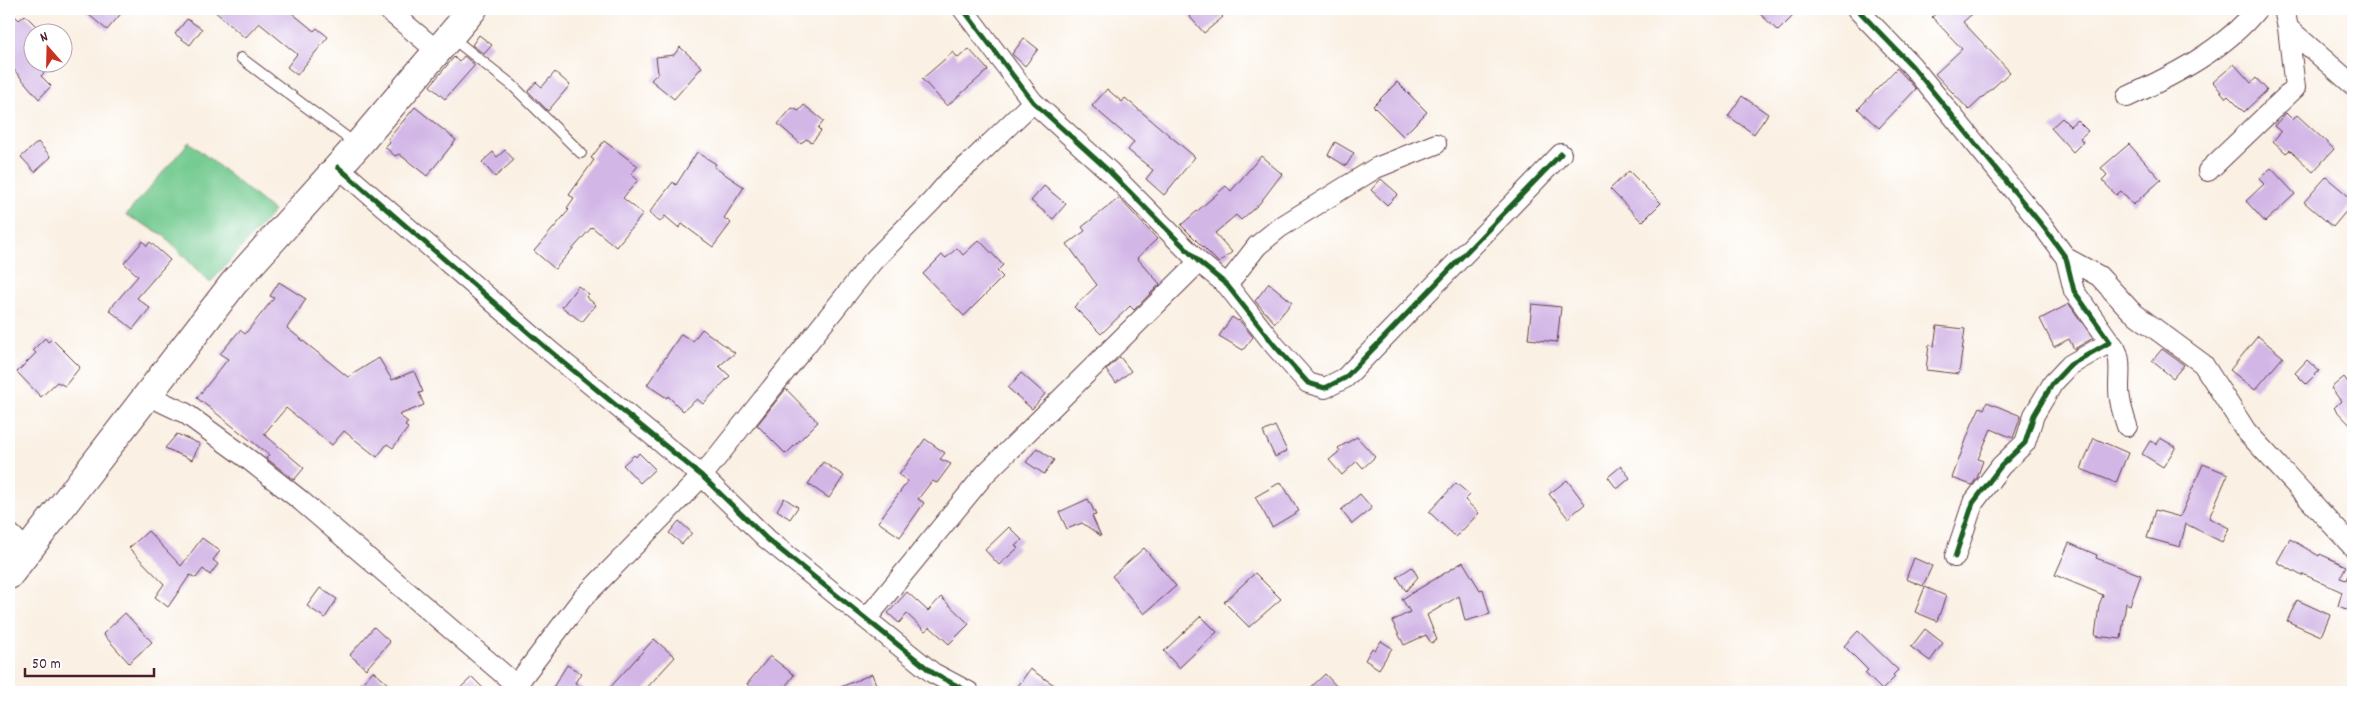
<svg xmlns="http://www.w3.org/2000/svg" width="2362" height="701" font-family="Dekko,sans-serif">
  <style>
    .green { fill: #74cb91; stroke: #5f755e }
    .building { fill: #d2b6e6 }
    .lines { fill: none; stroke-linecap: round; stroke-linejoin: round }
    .lane-casing { stroke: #643e47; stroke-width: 12 }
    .street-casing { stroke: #643e47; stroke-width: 22 }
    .secondary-casing { stroke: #643e47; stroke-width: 30 }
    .lane { stroke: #fff; stroke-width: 10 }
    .street { stroke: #fff; stroke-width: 20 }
    .secondary { stroke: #fff; stroke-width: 28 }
    .cycleway-casing { stroke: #fff; stroke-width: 8 }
    .cycleway { stroke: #1b5e20; stroke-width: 5 }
  </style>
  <rect width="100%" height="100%" fill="#fff"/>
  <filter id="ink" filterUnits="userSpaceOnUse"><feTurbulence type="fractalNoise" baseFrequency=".02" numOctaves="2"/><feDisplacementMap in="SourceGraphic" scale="10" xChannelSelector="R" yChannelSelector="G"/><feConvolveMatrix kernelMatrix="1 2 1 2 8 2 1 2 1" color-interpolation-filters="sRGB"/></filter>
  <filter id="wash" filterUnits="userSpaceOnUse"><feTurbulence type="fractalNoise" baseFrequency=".0096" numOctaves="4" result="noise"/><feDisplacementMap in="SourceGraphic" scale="20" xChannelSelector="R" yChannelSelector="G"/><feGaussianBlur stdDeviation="1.12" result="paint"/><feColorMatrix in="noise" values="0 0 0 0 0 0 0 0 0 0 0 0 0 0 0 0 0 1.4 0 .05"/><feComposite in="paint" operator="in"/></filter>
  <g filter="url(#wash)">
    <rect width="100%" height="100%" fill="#faf0e3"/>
    <path class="green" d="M 189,142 L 274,211 L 210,283 L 162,234 L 126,215 Z"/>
    <g id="blocks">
      <path class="building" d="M 82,9 L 125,9 L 107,30 Z
        M 212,9 L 287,9 L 314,31 L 317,28 L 328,37 L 297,75 L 287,67 L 297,54 L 259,23 L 245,38 Z
        M 1196,9 L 1215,9 L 1223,17 L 1204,33 L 1189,16 Z
        M 1755,9 L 1785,9 L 1793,16 L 1778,31 Z
        M 1941,9 L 1978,9 L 1963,22 L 2010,72 L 1969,110 L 1935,74 L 1962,49 L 1932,17 Z
        M 9,10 L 19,20 L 25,15 L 42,32 L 32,32 L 32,62 L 54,62 L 41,76 L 51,86 L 39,99 L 9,64 Z
        M 187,19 L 202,29 L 190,45 L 175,34 Z
        M 479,35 L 492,45 L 484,54 L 472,45 Z
        M 1024,38 L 1038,49 L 1025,66 L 1012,54 Z
        M 680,47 L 702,67 L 674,99 L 651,80 L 658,73 L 656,57 L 674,55 Z
        M 969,49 L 988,70 L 947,106 L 922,79 L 953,52 L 958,58 Z
        M 464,56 L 475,65 L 445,99 L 430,86 L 454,57 L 459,62 Z
        M 2234,64 L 2251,83 L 2256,78 L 2267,90 L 2244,112 L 2228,96 L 2226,98 L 2213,82 Z
        M 1897,68 L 1916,89 L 1879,128 L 1858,109 Z
        M 555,72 L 570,85 L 548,111 L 528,91 L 536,82 L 542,87 Z
        M 1397,82 L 1427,112 L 1403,136 L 1373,106 Z
        M 1107,89 L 1122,102 L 1125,98 L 1195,157 L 1164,195 L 1146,179 L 1153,170 L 1128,150 L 1134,142 L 1092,106 Z
        M 1742,96 L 1768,114 L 1754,134 L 1728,116 Z
        M 804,105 L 824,121 L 818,128 L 821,131 L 812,142 L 806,139 L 801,144 L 778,124 L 792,108 L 799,111 Z
        M 415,107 L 456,140 L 427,176 L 399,154 L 395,156 L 385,147 L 390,142 L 388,139 Z
        M 2286,113 L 2293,120 L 2297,115 L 2334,149 L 2313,172 L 2290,150 L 2286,153 L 2273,141 L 2281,132 L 2274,126 Z
        M 2062,118 L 2070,126 L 2077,120 L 2088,131 L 2080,138 L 2083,142 L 2073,152 L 2051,128 Z
        M 604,141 L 638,166 L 631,174 L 638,180 L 623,198 L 643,214 L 616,247 L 592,227 L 555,269 L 534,251 L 569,210 L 567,208 L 574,198 L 569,195 L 594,160 L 591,158 Z
        M 38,142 L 51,157 L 35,172 L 21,157 Z
        M 1335,142 L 1354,153 L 1346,166 L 1328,155 Z
        M 2129,144 L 2161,180 L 2133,205 L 2121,191 L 2116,195 L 2102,180 L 2107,175 L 2101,168 Z
        M 505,150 L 514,160 L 495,177 L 482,162 L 493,152 L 497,157 Z
        M 697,152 L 716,164 L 714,167 L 744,187 L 724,218 L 731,223 L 713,247 L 682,224 L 679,228 L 665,216 L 660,222 L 649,213 L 673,182 L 676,185 Z
        M 1261,156 L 1282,174 L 1259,204 L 1241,220 L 1236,215 L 1215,233 L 1232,252 L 1219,263 L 1181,225 L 1226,186 L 1231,191 Z
        M 2271,168 L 2295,194 L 2265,222 L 2246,201 L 2264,184 L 2259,179 Z
        M 1629,171 L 1661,203 L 1642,222 L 1610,189 Z
        M 2326,177 L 2353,200 L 2353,203 L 2333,227 L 2304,202 Z
        M 1381,179 L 1398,194 L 1387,205 L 1371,190 Z
        M 1044,186 L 1066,204 L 1053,219 L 1031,201 Z
        M 1119,198 L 1157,239 L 1137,258 L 1160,284 L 1134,310 L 1130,306 L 1101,334 L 1074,307 L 1097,285 L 1067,244 L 1085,231 L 1082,227 Z
        M 979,240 L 1003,265 L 997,271 L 1003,277 L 964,316 L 923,274 L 942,255 L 946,258 L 957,248 L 963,255 Z
        M 143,241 L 147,246 L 150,242 L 170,260 L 137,298 L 150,308 L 133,329 L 109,310 L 138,276 L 124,263 Z
        M 279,282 L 306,299 L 287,328 L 348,377 L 379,358 L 392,380 L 414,371 L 423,392 L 419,393 L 424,405 L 399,415 L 408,422 L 405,426 L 408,428 L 393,448 L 387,444 L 377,457 L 344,431 L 332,445 L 286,408 L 264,434 L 304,468 L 294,480 L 266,458 L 269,455 L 197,398 L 228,359 L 220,354 L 240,330 L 245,334 L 274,298 L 270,296 Z
        M 1269,283 L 1292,302 L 1275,323 L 1255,301 Z
        M 578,286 L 589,294 L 586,297 L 596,305 L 582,322 L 562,307 Z
        M 1532,304 L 1561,307 L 1557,342 L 1528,339 Z
        M 2069,304 L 2093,338 L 2074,349 L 2069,339 L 2054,347 L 2040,319 Z
        M 1232,317 L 1238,321 L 1239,320 L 1253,337 L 1243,350 L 1219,336 Z
        M 1937,326 L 1965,329 L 1959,374 L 1926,370 L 1929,345 L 1934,346 Z
        M 702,329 L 735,353 L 719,366 L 730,376 L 703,404 L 697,399 L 683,411 L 668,396 L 667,398 L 647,385 L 681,334 L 693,341 Z
        M 2258,336 L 2283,357 L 2255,390 L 2230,370 Z
        M 45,338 L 48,342 L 52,339 L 80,367 L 65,386 L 57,382 L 41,397 L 17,372 L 36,353 L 33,350 Z
        M 2162,349 L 2184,365 L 2173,378 L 2152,361 Z
        M 1120,357 L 1131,371 L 1116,383 L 1106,370 Z
        M 2307,360 L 2319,371 L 2306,384 L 2295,373 Z
        M 1021,373 L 1045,394 L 1032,409 L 1008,388 Z
        M 2344,377 L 2353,389 L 2353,428 L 2334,408 L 2341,401 L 2331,388 Z
        M 786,389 L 818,422 L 786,454 L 757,425 Z
        M 1987,402 L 2021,416 L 2013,438 L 1991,429 L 1978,459 L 1983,461 L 1977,478 L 1972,485 L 1952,478 L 1972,424 L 1980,407 L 1984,409 Z
        M 1275,426 L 1287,451 L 1275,457 L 1263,432 Z
        M 177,434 L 200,444 L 192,460 L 165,448 Z
        M 1357,437 L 1375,457 L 1363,468 L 1357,461 L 1342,475 L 1329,460 L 1340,451 L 1338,448 Z
        M 2094,438 L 2128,453 L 2116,483 L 2081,469 Z
        M 2160,438 L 2176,447 L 2163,467 L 2142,454 L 2150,441 L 2156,444 Z
        M 925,439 L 945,453 L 940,459 L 951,464 L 937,483 L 932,481 L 918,499 L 924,503 L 900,537 L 878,522 L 908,481 L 899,475 Z
        M 1037,448 L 1054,460 L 1044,474 L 1026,462 Z
        M 639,453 L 655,469 L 640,483 L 623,465 L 634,455 L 636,457 Z
        M 823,462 L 844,476 L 829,498 L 808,484 Z
        M 2203,464 L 2228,474 L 2209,518 L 2229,528 L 2222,542 L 2186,524 L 2180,547 L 2147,538 L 2155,510 L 2180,517 Z
        M 1621,466 L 1630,478 L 1617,489 L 1608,477 Z
        M 1567,480 L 1585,504 L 1568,518 L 1549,494 Z
        M 1281,482 L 1299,511 L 1272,527 L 1255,497 Z
        M 1456,483 L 1470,495 L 1465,500 L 1479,513 L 1456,537 L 1429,512 Z
        M 1360,494 L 1372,508 L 1352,524 L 1341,510 Z
        M 784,498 L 798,507 L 790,519 L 777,510 Z
        M 1088,499 L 1096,515 L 1092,516 L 1101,536 L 1082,523 L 1067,529 L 1059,512 Z
        M 679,521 L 692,533 L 682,544 L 669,533 Z
        M 1009,527 L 1022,540 L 1015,546 L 1018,548 L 999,565 L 985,550 Z
        M 148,531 L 181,566 L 202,538 L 220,551 L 213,560 L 218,564 L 210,575 L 203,569 L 196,578 L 190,575 L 168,607 L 155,597 L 164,584 L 129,548 Z
        M 2290,539 L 2319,556 L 2320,554 L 2346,566 L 2340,578 L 2346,580 L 2351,567 L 2353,567 L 2353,611 L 2338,606 L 2342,592 L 2303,574 L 2302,576 L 2277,562 Z
        M 2069,543 L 2097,555 L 2096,558 L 2141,575 L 2130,605 L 2126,603 L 2121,639 L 2095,636 L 2099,605 L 2103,595 L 2055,575 Z
        M 1144,548 L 1176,586 L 1144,614 L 1112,576 Z
        M 1914,558 L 1932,566 L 1923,586 L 1906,579 Z
        M 1463,562 L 1480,590 L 1483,589 L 1490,614 L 1465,621 L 1459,596 L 1427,615 L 1437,640 L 1431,643 L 1426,635 L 1404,645 L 1392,621 L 1410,612 L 1402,599 Z
        M 1412,567 L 1418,577 L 1406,591 L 1397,577 Z
        M 1255,573 L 1281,599 L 1249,627 L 1224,602 Z
        M 1925,587 L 1946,596 L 1937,621 L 1915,612 Z
        M 320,588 L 337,599 L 325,618 L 307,606 Z
        M 907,592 L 928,611 L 941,597 L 969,624 L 949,644 L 930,627 L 925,631 L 907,614 L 899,623 L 888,613 Z
        M 2297,600 L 2330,615 L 2321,636 L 2287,621 Z
        M 125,613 L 152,642 L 129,663 L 103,634 Z
        M 1201,616 L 1217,632 L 1179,668 L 1164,651 Z
        M 374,627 L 390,642 L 366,669 L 350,655 Z
        M 1925,629 L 1943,643 L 1930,661 L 1911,647 Z
        M 1858,631 L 1898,670 L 1893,675 L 1895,677 L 1882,690 L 1865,673 L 1868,670 L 1844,646 Z
        M 654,639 L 675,657 L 643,692 L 606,692 Z
        M 1381,641 L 1392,648 L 1379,669 L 1365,660 L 1372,648 L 1375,650 Z
        M 770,656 L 794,675 L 781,692 L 758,692 L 747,684 Z
        M 567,665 L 581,673 L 575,683 L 589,692 L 550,692 Z
        M 1030,669 L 1065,692 L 1014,692 Z
        M 373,671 L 397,692 L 354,692 Z
        M 872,674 L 877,687 L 864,692 L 829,692 Z
        M 1325,674 L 1342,692 L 1306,692 Z
        M 472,677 L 487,692 L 456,692 Z"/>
    </g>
  </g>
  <g filter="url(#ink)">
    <use href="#blocks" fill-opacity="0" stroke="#643e47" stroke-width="1"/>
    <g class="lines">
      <g class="lane-casing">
        <path id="lane" d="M 451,37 L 512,85 L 581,153
          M 241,58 L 357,145"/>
      </g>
      <g class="street-casing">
        <path id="street" d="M 387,9 L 436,50
          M 963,9 L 1033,102 L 1110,172 L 1199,262 L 1227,285 L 1275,346 L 1308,383 L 1325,388 L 1345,378 L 1561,154
          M 1857,9 L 1912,66 L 2045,229 L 2066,258 L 2074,291 L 2110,342 L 2070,365 L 2053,383 L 2034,415 L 2025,443 L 2001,466 L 1973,503 L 1955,557
          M 2284,9 L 2288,28 L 2353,85
          M 2127,97 C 2174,75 2224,50 2257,9
          M 338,167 L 551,352 L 702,476 L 767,539 L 933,673 L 969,692
          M 2208,171 L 2295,88 L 2288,28
          M 2066,258 L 2099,276 L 2131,311 L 2203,364 L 2246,431 L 2353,547
          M 1227,285 L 1257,246 L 1279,228 L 1376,168 L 1436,144
          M 2110,342 C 2126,356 2116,381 2120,399 C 2121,408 2124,417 2127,426
          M 147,395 L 185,413 L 248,459 L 300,500 L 516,685
          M 9,533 L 28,551
          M 867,618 L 985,474 L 1199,262
          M 511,692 L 582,599 L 702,476 L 872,262 L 932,201 L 950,180 L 970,163 L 1033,102"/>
      </g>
      <g class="secondary-casing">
        <path id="secondary" d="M 9,575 L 233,284 L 357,146 L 473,9"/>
      </g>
      <use href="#lane" class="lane"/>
      <use href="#street" class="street"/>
      <use href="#secondary" class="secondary"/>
      <g class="cycleway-casing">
        <path id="cycleway" d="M 963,9 L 1033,102 L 1110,172 L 1199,262 L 1227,285 L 1275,346 L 1308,383 L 1325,388 L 1345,378 L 1561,154
          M 1857,9 L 1912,66 L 2045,229 L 2066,258 L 2074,291 L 2110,342 L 2070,365 L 2053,383 L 2034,415 L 2025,443 L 2001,466 L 1973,503 L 1955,557
          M 338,167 L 551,352 L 702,476 L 767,539 L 933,673 L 969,692"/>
      </g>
      <use href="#cycleway" class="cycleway"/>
    </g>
  </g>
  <rect width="2362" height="701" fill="none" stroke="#fff" stroke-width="30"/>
  <g transform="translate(48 48) rotate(340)"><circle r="24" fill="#ffffff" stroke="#b7a5aa"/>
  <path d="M0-4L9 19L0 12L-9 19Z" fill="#c8321e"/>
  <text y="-8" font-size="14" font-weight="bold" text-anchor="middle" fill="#4a1f2b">N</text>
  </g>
  <path d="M25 668v8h129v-8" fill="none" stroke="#4a1f2b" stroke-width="2.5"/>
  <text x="32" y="668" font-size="15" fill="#4a1f2b" stroke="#ffffff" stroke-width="4" paint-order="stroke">50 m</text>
</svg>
